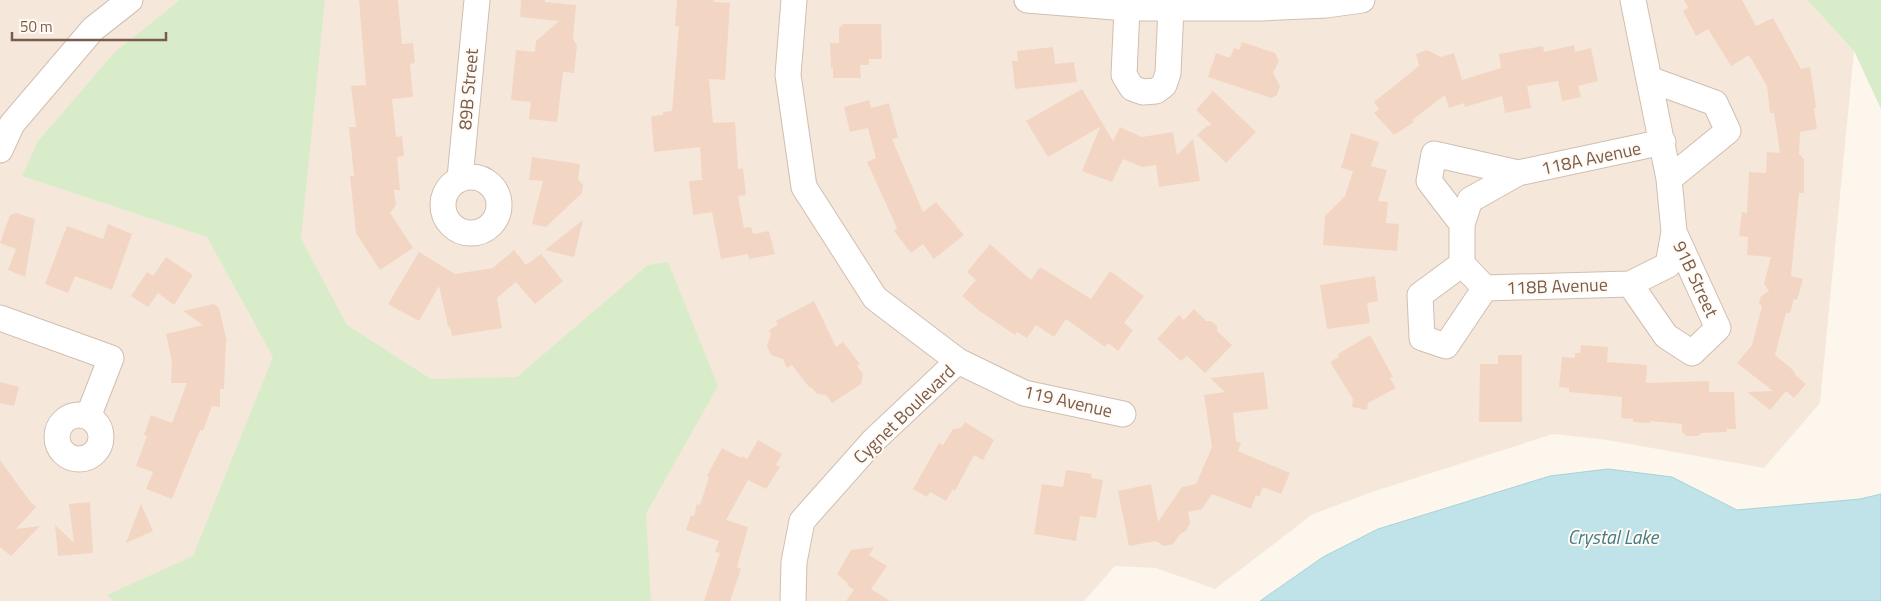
<svg xmlns="http://www.w3.org/2000/svg" width="1881" height="601" font-family="'Titillium Web',sans-serif">
  <style>
    .residential { fill: #f5e8da }
    .green { fill: #d8ecc9 }
    .water { fill: #bfe3e8; stroke: #a5d3da }
    .building { fill: #f3d5c3 }
    .lines { fill: none; stroke-linecap: round; stroke-linejoin: round }
    .minor-casing { stroke: #d1beb0; stroke-width: 27 }
    .minor { stroke: #fff; stroke-width: 25 }
    .labels { text-anchor: middle; dominant-baseline: central; stroke-width: 4; stroke-linejoin: round; paint-order: stroke }
    .street-label { font-size: 18px; fill: #7a5c4d; stroke: #fffaf3 }
    .water-label { font-size: 19px; font-style: italic; fill: #437c86; stroke: #fffaf3 }
  </style>
  <rect width="100%" height="100%" fill="#fdf6ec"/>
  <path class="residential" d="M 0,0 L 1807,0 L 1854,51 L 1820,403 L 1764,468 L 1607,440 L 1553,434 L 1375,491 L 1313,514 L 1215,589 L 1156,568 L 1115,566 L 1084,601 L 0,601 Z"/>
  <path class="green" d="M 180,0 L 325,0 L 301,239 L 347,325 L 431,379 L 517,377 L 648,265 L 668,262 L 718,386 L 646,514 L 651,601 L 114,601 L 107,595 L 193,556 L 273,357 L 207,237 L 22,176 L 38,141 L 115,52 Z
    M 1807,0 L 1881,0 L 1881,109 L 1854,51 Z"/>
  <path class="water" d="M 1608,469 L 1672,477 L 1737,510 L 1860,499 L 1881,494 L 1881,601 L 1260,601 L 1323,557 L 1378,529 L 1550,476 Z"/>
  <path class="building" d="M 359,0 L 398,0 L 402,44 L 413,43 L 415,63 L 410,64 L 413,97 L 392,99 L 396,137 L 402,136 L 404,156 L 397,157 L 400,190 L 394,190 L 396,205 L 390,213 L 413,248 L 380,270 L 356,233 L 350,176 L 354,176 L 349,127 L 356,127 L 351,86 L 366,85 Z
    M 521,0 L 545,0 L 545,2 L 576,5 L 573,39 L 577,45 L 574,73 L 563,72 L 557,122 L 529,119 L 531,102 L 511,100 L 516,50 L 535,52 L 536,41 L 559,21 L 520,17 Z
    M 677,0 L 714,0 L 713,2 L 730,3 L 725,80 L 709,79 L 713,123 L 735,122 L 738,169 L 743,168 L 746,195 L 738,196 L 744,228 L 751,227 L 753,234 L 769,231 L 775,254 L 749,259 L 748,254 L 721,259 L 712,212 L 693,215 L 689,181 L 702,180 L 700,147 L 654,152 L 651,116 L 663,115 L 663,112 L 672,111 L 679,26 L 675,26 Z
    M 1684,0 L 1742,0 L 1756,26 L 1773,18 L 1801,69 L 1810,67 L 1816,107 L 1814,108 L 1817,129 L 1800,132 L 1799,154 L 1804,159 L 1804,193 L 1799,193 L 1791,276 L 1803,279 L 1797,300 L 1794,299 L 1790,313 L 1786,313 L 1775,355 L 1794,371 L 1795,375 L 1806,384 L 1794,398 L 1786,391 L 1770,410 L 1747,392 L 1773,391 L 1737,363 L 1752,345 L 1762,307 L 1759,303 L 1761,296 L 1769,291 L 1764,284 L 1771,257 L 1747,255 L 1748,237 L 1739,236 L 1742,212 L 1747,213 L 1749,172 L 1766,173 L 1767,152 L 1780,153 L 1774,113 L 1770,113 L 1767,86 L 1749,55 L 1731,66 L 1708,29 L 1696,36 L 1683,11 L 1688,8 Z
    M 843,24 L 881,24 L 882,59 L 869,59 L 869,65 L 860,65 L 861,78 L 833,78 L 833,68 L 831,68 L 830,43 L 839,43 L 839,28 Z
    M 1242,42 L 1275,53 L 1279,61 L 1273,73 L 1280,86 L 1277,95 L 1271,98 L 1208,77 L 1216,53 L 1230,58 L 1234,48 L 1239,50 Z
    M 1574,45 L 1575,52 L 1591,48 L 1598,81 L 1578,86 L 1581,97 L 1562,101 L 1558,81 L 1527,86 L 1531,108 L 1505,113 L 1502,96 L 1465,107 L 1464,103 L 1449,108 L 1445,95 L 1412,120 L 1414,122 L 1394,135 L 1374,113 L 1379,109 L 1374,102 L 1419,66 L 1416,54 L 1427,50 L 1441,57 L 1454,53 L 1462,80 L 1501,68 L 1499,54 L 1543,46 L 1544,52 Z
    M 1053,47 L 1055,64 L 1074,62 L 1077,82 L 1015,89 L 1012,61 L 1018,61 L 1017,51 Z
    M 1082,89 L 1113,141 L 1120,127 L 1142,137 L 1173,132 L 1177,155 L 1193,139 L 1200,181 L 1159,187 L 1156,165 L 1142,167 L 1123,159 L 1112,182 L 1082,171 L 1100,127 L 1048,157 L 1026,121 Z
    M 1213,91 L 1256,132 L 1226,163 L 1197,135 L 1207,126 L 1212,125 L 1196,110 Z
    M 869,100 L 871,108 L 889,103 L 898,138 L 892,139 L 923,212 L 936,202 L 964,235 L 934,259 L 923,244 L 911,253 L 894,231 L 897,228 L 867,162 L 876,158 L 868,128 L 850,132 L 844,107 Z
    M 1351,133 L 1379,142 L 1371,166 L 1387,170 L 1378,201 L 1388,202 L 1386,223 L 1399,224 L 1397,251 L 1323,245 L 1325,216 L 1345,196 L 1353,171 L 1341,168 Z
    M 532,157 L 580,164 L 578,179 L 583,185 L 582,193 L 546,227 L 532,224 L 543,181 L 529,180 Z
    M 16,213 L 35,219 L 25,277 L 8,270 L 16,249 L 0,243 L 10,215 Z
    M 583,220 L 574,257 L 545,250 Z
    M 108,224 L 132,234 L 112,290 L 75,276 L 68,293 L 45,284 L 67,226 L 103,239 Z
    M 990,244 L 1031,280 L 1040,267 L 1091,299 L 1110,271 L 1144,296 L 1124,323 L 1133,330 L 1118,351 L 1108,343 L 1105,347 L 1066,319 L 1054,337 L 1036,325 L 1027,338 L 1017,332 L 1015,335 L 978,310 L 962,296 L 976,280 L 967,272 Z
    M 514,250 L 526,265 L 541,254 L 563,281 L 535,304 L 516,282 L 497,298 L 502,328 L 452,336 L 450,328 L 448,326 L 439,286 L 419,321 L 388,304 L 419,252 L 455,274 L 493,268 Z
    M 166,257 L 193,275 L 174,305 L 158,293 L 148,307 L 131,296 L 147,272 L 153,276 Z
    M 1375,276 L 1378,301 L 1367,303 L 1370,323 L 1327,329 L 1320,285 Z
    M 814,301 L 836,347 L 843,342 L 860,364 L 857,366 L 863,374 L 861,384 L 832,403 L 826,395 L 817,394 L 812,388 L 809,387 L 792,365 L 787,368 L 783,359 L 771,355 L 767,346 L 771,334 L 769,330 L 778,325 L 776,321 Z
    M 214,304 L 219,308 L 227,342 L 226,341 L 224,389 L 220,389 L 220,407 L 212,406 L 203,431 L 200,430 L 172,499 L 146,489 L 153,472 L 136,466 L 147,436 L 144,435 L 151,415 L 172,423 L 187,383 L 171,383 L 172,361 L 166,334 L 203,325 L 183,311 Z
    M 1194,309 L 1206,321 L 1211,321 L 1217,326 L 1217,331 L 1232,345 L 1205,373 L 1187,356 L 1181,361 L 1157,339 L 1179,315 L 1184,320 Z
    M 1370,335 L 1393,377 L 1390,378 L 1396,388 L 1368,403 L 1367,410 L 1352,407 L 1353,399 L 1330,362 L 1339,357 L 1338,354 Z
    M 1581,345 L 1608,347 L 1607,362 L 1647,365 L 1646,383 L 1709,381 L 1709,392 L 1734,392 L 1736,429 L 1726,429 L 1727,432 L 1701,433 L 1698,436 L 1687,436 L 1682,432 L 1682,424 L 1650,421 L 1650,423 L 1633,422 L 1633,419 L 1621,418 L 1622,397 L 1569,392 L 1569,388 L 1559,387 L 1562,357 L 1575,358 L 1575,353 L 1580,353 Z
    M 1498,355 L 1522,355 L 1522,422 L 1479,422 L 1480,364 L 1498,364 Z
    M 1264,372 L 1268,409 L 1233,413 L 1236,441 L 1241,443 L 1238,451 L 1290,473 L 1281,494 L 1263,487 L 1259,497 L 1256,495 L 1251,509 L 1212,494 L 1202,509 L 1188,512 L 1190,523 L 1185,532 L 1181,533 L 1173,544 L 1164,546 L 1156,541 L 1129,546 L 1118,491 L 1151,484 L 1158,522 L 1182,487 L 1196,484 L 1212,447 L 1204,395 L 1225,392 L 1210,378 Z
    M 0,382 L 19,387 L 14,406 L 0,403 Z
    M 965,422 L 994,440 L 983,460 L 974,455 L 955,491 L 953,489 L 946,501 L 930,492 L 927,497 L 913,489 L 939,443 L 943,445 L 953,429 L 961,428 Z
    M 758,440 L 782,454 L 776,465 L 780,467 L 766,489 L 748,480 L 726,520 L 748,527 L 737,567 L 741,569 L 730,601 L 704,601 L 720,553 L 715,552 L 719,541 L 686,530 L 691,515 L 694,516 L 697,504 L 700,505 L 709,477 L 707,476 L 722,448 L 741,458 L 742,456 L 747,459 Z
    M 0,460 L 29,500 L 36,507 L 16,529 L 40,526 L 11,556 L 0,547 Z
    M 1066,470 L 1092,474 L 1091,478 L 1103,480 L 1096,518 L 1080,516 L 1076,541 L 1034,534 L 1042,484 L 1063,487 Z
    M 90,502 L 93,553 L 58,556 L 55,525 L 74,543 L 69,504 Z
    M 141,504 L 153,531 L 126,543 Z
    M 874,547 L 869,555 L 887,566 L 871,589 L 890,601 L 846,601 L 854,590 L 847,585 L 848,583 L 837,574 L 851,550 Z"/>
  <g class="lines">
    <g class="minor-casing">
      <path id="minor" d="M 794,0 L 788,75 L 804,187 L 875,298 L 958,361 L 1024,393 L 1123,414
        M 1027,0 L 1127,8 L 1261,8 L 1326,5 L 1362,0
        M 1127,8 L 1124,75 L 1132,88 L 1143,92 L 1156,91 L 1164,85 L 1168,73 L 1171,8
        M 1649,79 L 1715,103 L 1728,131 L 1669,179
        M 0,150 L 12,124 L 93,29 L 130,0
        M443 205a28 28 0 1 1 56 0a28 28 0 1 1-56 0Z
        M 460,178 L 477,0
        M 1462,224 L 1429,181 L 1434,154 L 1518,173
        M 1462,264 L 1420,295 L 1422,338 L 1446,346 L 1485,288
        M 1630,284 L 1666,336 L 1692,353 L 1718,328 L 1674,232
        M 1485,288 L 1630,284 L 1668,265 L 1674,232 L 1669,179 L 1633,0
        M 1485,288 L 1462,264 L 1462,224 L 1470,200 L 1518,173 L 1663,142
        M 0,318 L 111,358 L 88,417
        M57 437a22 22 0 1 1 44 0a22 22 0 1 1-44 0Z
        M 793,601 L 794,562 L 802,521 L 874,440 L 958,361"/>
    </g>
    <use href="#minor" class="minor"/>
  </g>
  <g class="labels">
    <g class="street-label">
      <text transform="translate(468 89) rotate(-85)">89B Street</text>
      <text transform="translate(1591 158) rotate(-12)">118A Avenue</text>
      <text transform="translate(1696 279) rotate(65)">91B Street</text>
      <text transform="translate(1557 286) rotate(-2)">118B Avenue</text>
      <text transform="translate(1068 401) rotate(13)">119 Avenue</text>
      <text transform="translate(904 414) rotate(-44)">Cygnet Boulevard</text>
    </g>
    <g class="water-label">
      <text x="1613" y="536">Crystal Lake</text>
    </g>
  </g>
  <path d="M12 32v8h154v-8" fill="none" stroke="#7a5c4d" stroke-width="2.5"/>
  <text x="20" y="32" font-size="15" fill="#7a5c4d" stroke="#fffaf3" stroke-width="4" paint-order="stroke">50 m</text>
</svg>
